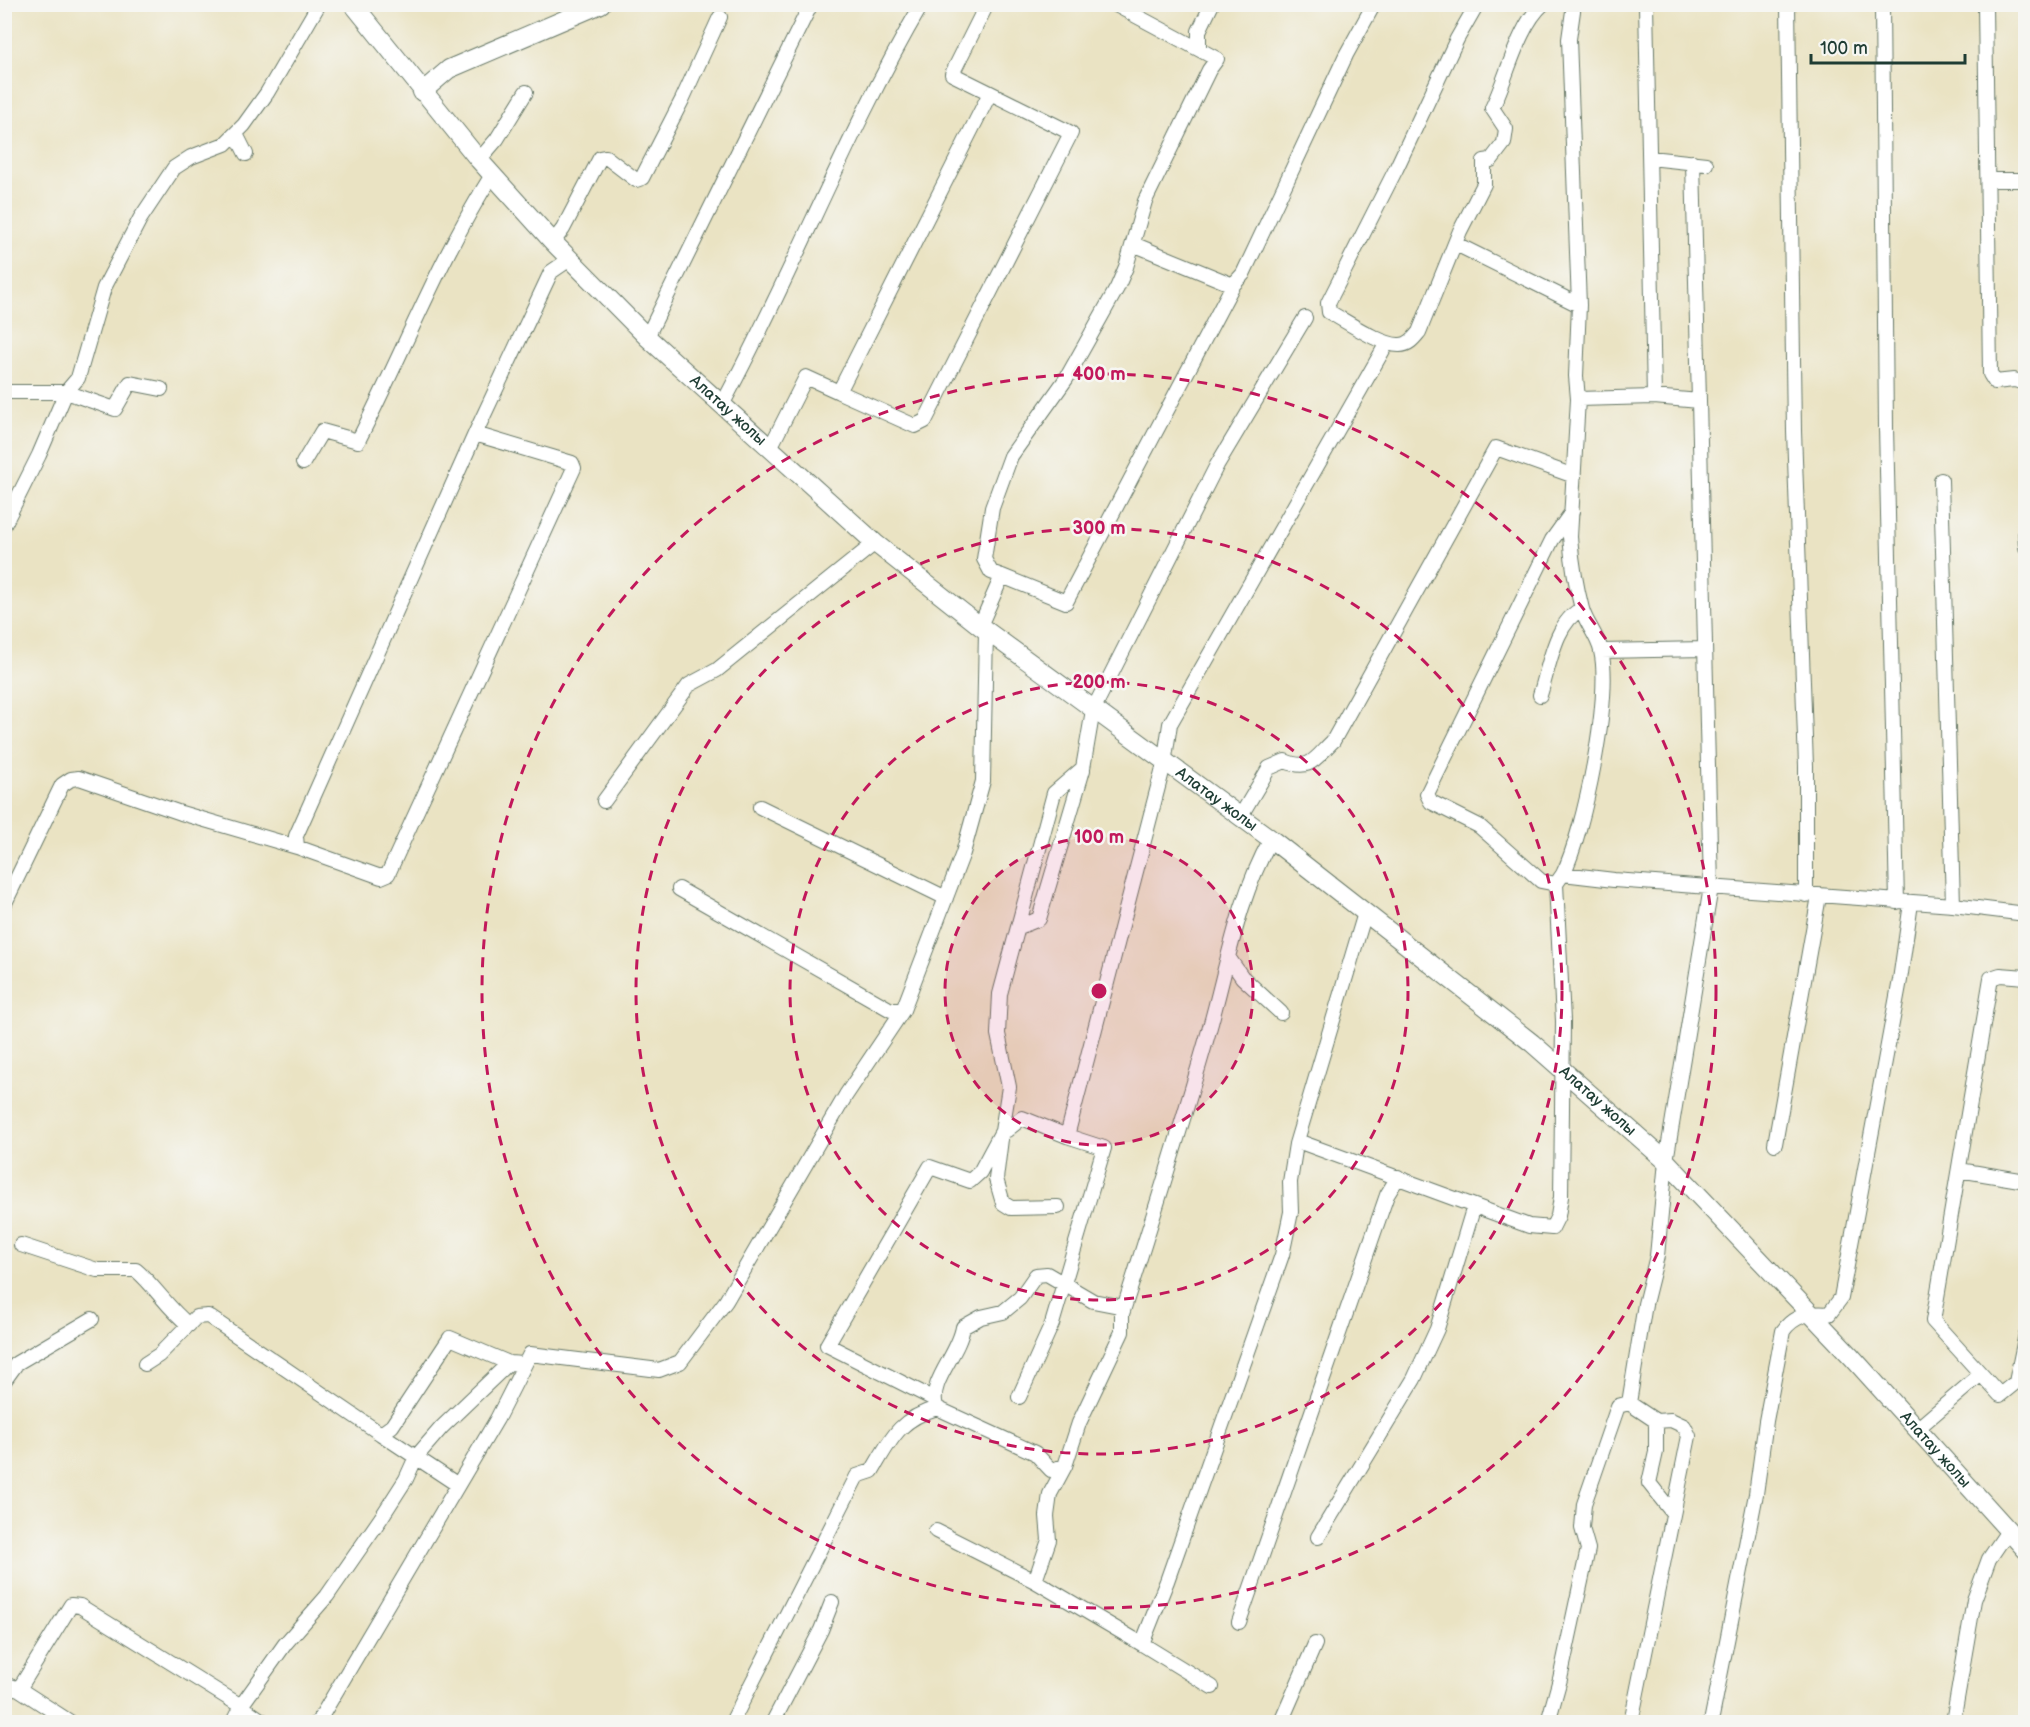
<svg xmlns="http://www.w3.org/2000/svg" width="2030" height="1727" font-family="'Balsamiq Sans',sans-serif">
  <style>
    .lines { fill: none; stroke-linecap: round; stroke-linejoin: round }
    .minor-casing { stroke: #676; stroke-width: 16 }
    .major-casing { stroke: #676; stroke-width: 20 }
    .minor { stroke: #fff; stroke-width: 14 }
    .major { stroke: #fff; stroke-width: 18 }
    .ring { fill: none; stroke: #c2185b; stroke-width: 3; stroke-dasharray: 10 8 }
    .labels { text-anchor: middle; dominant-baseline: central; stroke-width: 5; stroke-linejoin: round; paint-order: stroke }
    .street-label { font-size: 16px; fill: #1f3d34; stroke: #f6f6f2 }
    .centre { fill: #c2185b; stroke: #f6f6f2; stroke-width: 3 }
    .ring-label { font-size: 18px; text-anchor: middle; font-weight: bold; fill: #c2185b; stroke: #f6f6f2; stroke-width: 5; stroke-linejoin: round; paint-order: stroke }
  </style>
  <rect width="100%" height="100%" fill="#f6f6f2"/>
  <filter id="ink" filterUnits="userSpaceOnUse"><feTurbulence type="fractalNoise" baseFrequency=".0167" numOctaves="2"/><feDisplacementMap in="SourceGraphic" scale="12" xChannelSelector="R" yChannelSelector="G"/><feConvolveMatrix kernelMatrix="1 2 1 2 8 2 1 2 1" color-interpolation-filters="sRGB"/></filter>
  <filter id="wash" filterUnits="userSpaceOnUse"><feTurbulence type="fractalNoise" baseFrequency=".008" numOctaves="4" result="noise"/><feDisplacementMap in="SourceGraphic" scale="24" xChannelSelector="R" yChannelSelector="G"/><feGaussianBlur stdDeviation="1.35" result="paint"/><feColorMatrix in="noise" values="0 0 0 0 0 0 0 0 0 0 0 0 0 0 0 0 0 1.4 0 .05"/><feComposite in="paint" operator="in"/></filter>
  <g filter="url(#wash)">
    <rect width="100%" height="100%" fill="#eae3c3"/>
  </g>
  <g filter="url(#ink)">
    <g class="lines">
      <g class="minor-casing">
        <path id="minor" d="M 1477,4 L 1457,39 L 1396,169 L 1328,303 L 1329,312 C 1346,321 1382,346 1400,345 C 1409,345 1414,338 1419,332 L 1460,231 L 1484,184 L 1484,161 L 1491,160 L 1504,143 L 1506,129 L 1492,108 C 1507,78 1518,26 1543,4
          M 1646,4 L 1654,397
          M 1788,4 L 1794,431 L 1806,766 L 1806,895
          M 1882,4 L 1886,427 L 1897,902
          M 1985,4 L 1990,374 L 1995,382 L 2014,380 L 2026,383
          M 1199,48 L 1199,31 L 1212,4
          M 236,134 L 246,154
          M 1650,158 L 1706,164
          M 479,160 L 497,139 L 526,92
          M 1693,162 L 1699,401
          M 1989,180 L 2026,180
          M 553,242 L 563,229 L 600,158 L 606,157 L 636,180 L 642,178 L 682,100 L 720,17
          M 1133,244 L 1233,285
          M 1456,244 L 1579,305
          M 1305,318 L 1217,465 L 1093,710 L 1083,768 L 1054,793 L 1000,994 L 998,1034 L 1009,1087 L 1002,1131 L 1007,1130 L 1022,1118 L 1067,1136 L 1164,764 L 1170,724 L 1387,343
          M 647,337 L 811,4
          M 4,392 L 66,392 L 78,378 L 104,288 L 140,219 L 174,168 L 191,157 L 225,144 L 244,125 L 267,93 L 319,4
          M 839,392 L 915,426 L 925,421 L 1071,133 L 952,74 L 987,4
          M 1578,399 L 1654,397 L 1699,401 L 1711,887 L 1666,1161 L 1657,1256 L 1645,1304 L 1629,1403 L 1656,1421 L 1671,1420 L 1684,1426 L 1689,1436 L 1631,1722
          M 722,405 C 793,274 846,133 922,4
          M 475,434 L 572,463 L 574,468 L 388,874 L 381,877 L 297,847 L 296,836 L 475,434 L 551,272 L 570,259
          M 770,448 L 806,377 L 839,392 L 990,93
          M 303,463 L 322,431 L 358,441 C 403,353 439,259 492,175
          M 1941,480 L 1953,905
          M 4,525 L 39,455 L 66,392 L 115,409 L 130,383 L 161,389
          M 2025,526 L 2026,547
          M 1002,576 L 1066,602 L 1233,285 L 1243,274 L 1346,55 L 1374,4
          M 980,626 L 1002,576 L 991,572 L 984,559 L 992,508 L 1011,456 L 1066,379 L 1117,288 L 1126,267 L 1145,201 L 1209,70 L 1217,59 L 1114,4
          M 1601,651 L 1705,649
          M 1540,695 C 1549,668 1555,621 1582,609
          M 604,801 L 689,685 L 717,670 L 875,543
          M 760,807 L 946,898
          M 1240,817 L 1269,768 L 1285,761 C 1311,772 1315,758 1333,741 L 1496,448 L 1574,476
          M 1563,874 C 1584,832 1612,696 1601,651 C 1598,636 1586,624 1582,609 C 1576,586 1572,561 1570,537 L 1578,399 L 1576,376 L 1579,305 L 1569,39 L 1574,4
          M 1556,884 L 1541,881 L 1479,826 L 1431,802 L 1427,794 L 1552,540 L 1572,512
          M 679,889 L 891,1010 L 903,1010 L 963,853 L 983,781 L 986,631
          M 4,905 L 62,785 L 71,779 L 79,778 L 181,813 L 297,847
          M 1019,927 L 1039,919 L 1083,770
          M 1228,957 L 1242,977 L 1281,1013
          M 2026,977 L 2000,975 L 1991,978 L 1933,1321 L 2000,1395 L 2016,1382 L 2026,1334
          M 1001,1139 L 996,1179 L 1003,1203 L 1011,1208 L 1058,1207
          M 1296,1144 L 1365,913
          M 1775,1144 L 1819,896
          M 1959,1170 L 2026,1181
          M 21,1245 L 97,1270 L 136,1270 C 156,1287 168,1309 189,1325
          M 145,1364 L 159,1355 L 196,1317 L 208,1316 L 381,1434 L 392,1426 L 450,1338 L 509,1363
          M 4,1381 L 17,1363 L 92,1319
          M 1019,1397 L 1052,1324 L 1104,1148 L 1067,1136
          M 934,1399 L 827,1345 L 930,1167 L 970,1181 L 980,1172 L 1002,1131
          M 936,1406 C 928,1382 959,1354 963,1327 L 981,1317 L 1003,1312 L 1020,1298 L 1036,1275 L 1047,1274 L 1093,1301 L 1124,1307
          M 1656,1421 L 1656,1452 L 1649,1483 L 1672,1512
          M 1917,1429 L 1981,1374
          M 381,1434 L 458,1485
          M 936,1531 L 1035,1581 L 1142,1644 L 1167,1581 L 1282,1255 L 1291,1212 L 1290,1182 L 1296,1144 L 1303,1143 L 1529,1226 L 1552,1228 L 1558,1216 L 1561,1197 L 1563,1021 L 1556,884 L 1563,874 L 1614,880 L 1953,905 L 2026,914
          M 1318,1537 L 1414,1379 L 1437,1329 L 1474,1206
          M 1035,1581 L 1049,1540 L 1047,1516 L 1050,1494 L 1065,1466 L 1079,1423 L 1122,1332 L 1122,1314 C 1152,1221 1181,1128 1208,1034 C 1227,968 1237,900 1271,839
          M 1239,1622 L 1387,1195 L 1398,1177
          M 1142,1644 L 1212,1687
          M 4,1684 L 19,1689 L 71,1605 L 80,1606 L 241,1706 L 285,1644 L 327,1596 L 381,1518 L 406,1479 L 416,1457 L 442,1427 L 509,1363 L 524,1364
          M 19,1689 L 70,1722
          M 233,1722 L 241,1706 L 264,1722
          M 318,1722 L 497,1419 L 530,1354 L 659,1370 L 680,1362 L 726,1301 L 846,1095 L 903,1010
          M 732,1722 L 857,1476 L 872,1471 C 891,1439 899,1419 937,1408 L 1035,1453 L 1051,1470 L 1065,1466
          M 773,1722 L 821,1630 L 832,1602
          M 1281,1722 L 1315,1644
          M 1548,1722 L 1560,1679 L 1588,1549 L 1582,1528 L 1584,1504 L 1618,1406 L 1629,1403
          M 1711,1722 L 1756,1494 L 1766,1421 L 1783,1331 C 1794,1315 1810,1312 1829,1314 L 1841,1298 L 1900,980 L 1911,903
          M 1953,1722 L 1974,1600 L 1989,1559 L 2008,1531"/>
      </g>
      <g class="major-casing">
        <g id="major">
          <path id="s1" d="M 353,4 L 479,160 L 553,242 L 647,337 L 875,543 L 980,626 L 1271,839 L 1532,1043 L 1666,1161 L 1851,1356 L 2026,1550"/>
          <path d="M 422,92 L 449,69 L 601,4"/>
        </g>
      </g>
      <use href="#minor" class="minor"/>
      <use href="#major" class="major"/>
    </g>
  </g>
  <circle cx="1099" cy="991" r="154" fill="#c2185b" fill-opacity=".12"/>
  <g class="ring">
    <circle cx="1099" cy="991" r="154"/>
    <circle cx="1099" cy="991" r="309"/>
    <circle cx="1099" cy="991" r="463"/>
    <circle cx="1099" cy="991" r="617"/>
  </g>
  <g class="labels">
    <g class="street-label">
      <text stroke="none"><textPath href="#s1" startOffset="554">Алатау жолы</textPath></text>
      <text stroke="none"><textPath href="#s1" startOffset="1179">Алатау жолы</textPath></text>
      <text stroke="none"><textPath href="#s1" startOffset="1665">Алатау жолы</textPath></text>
      <text stroke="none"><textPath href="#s1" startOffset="2151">Алатау жолы</textPath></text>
    </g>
  </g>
  <circle cx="1099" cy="991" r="9" class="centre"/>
  <g class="ring-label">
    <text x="1099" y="380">400 m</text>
    <text x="1099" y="534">300 m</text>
    <text x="1099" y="688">200 m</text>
    <text x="1099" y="843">100 m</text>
  </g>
  <rect width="2030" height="1727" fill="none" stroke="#f6f6f2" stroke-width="24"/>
  <path d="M1811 54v9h154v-9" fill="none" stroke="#1f3d34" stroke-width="3"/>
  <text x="1820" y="54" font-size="18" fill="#1f3d34" stroke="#f6f6f2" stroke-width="4.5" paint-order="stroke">100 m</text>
</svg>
